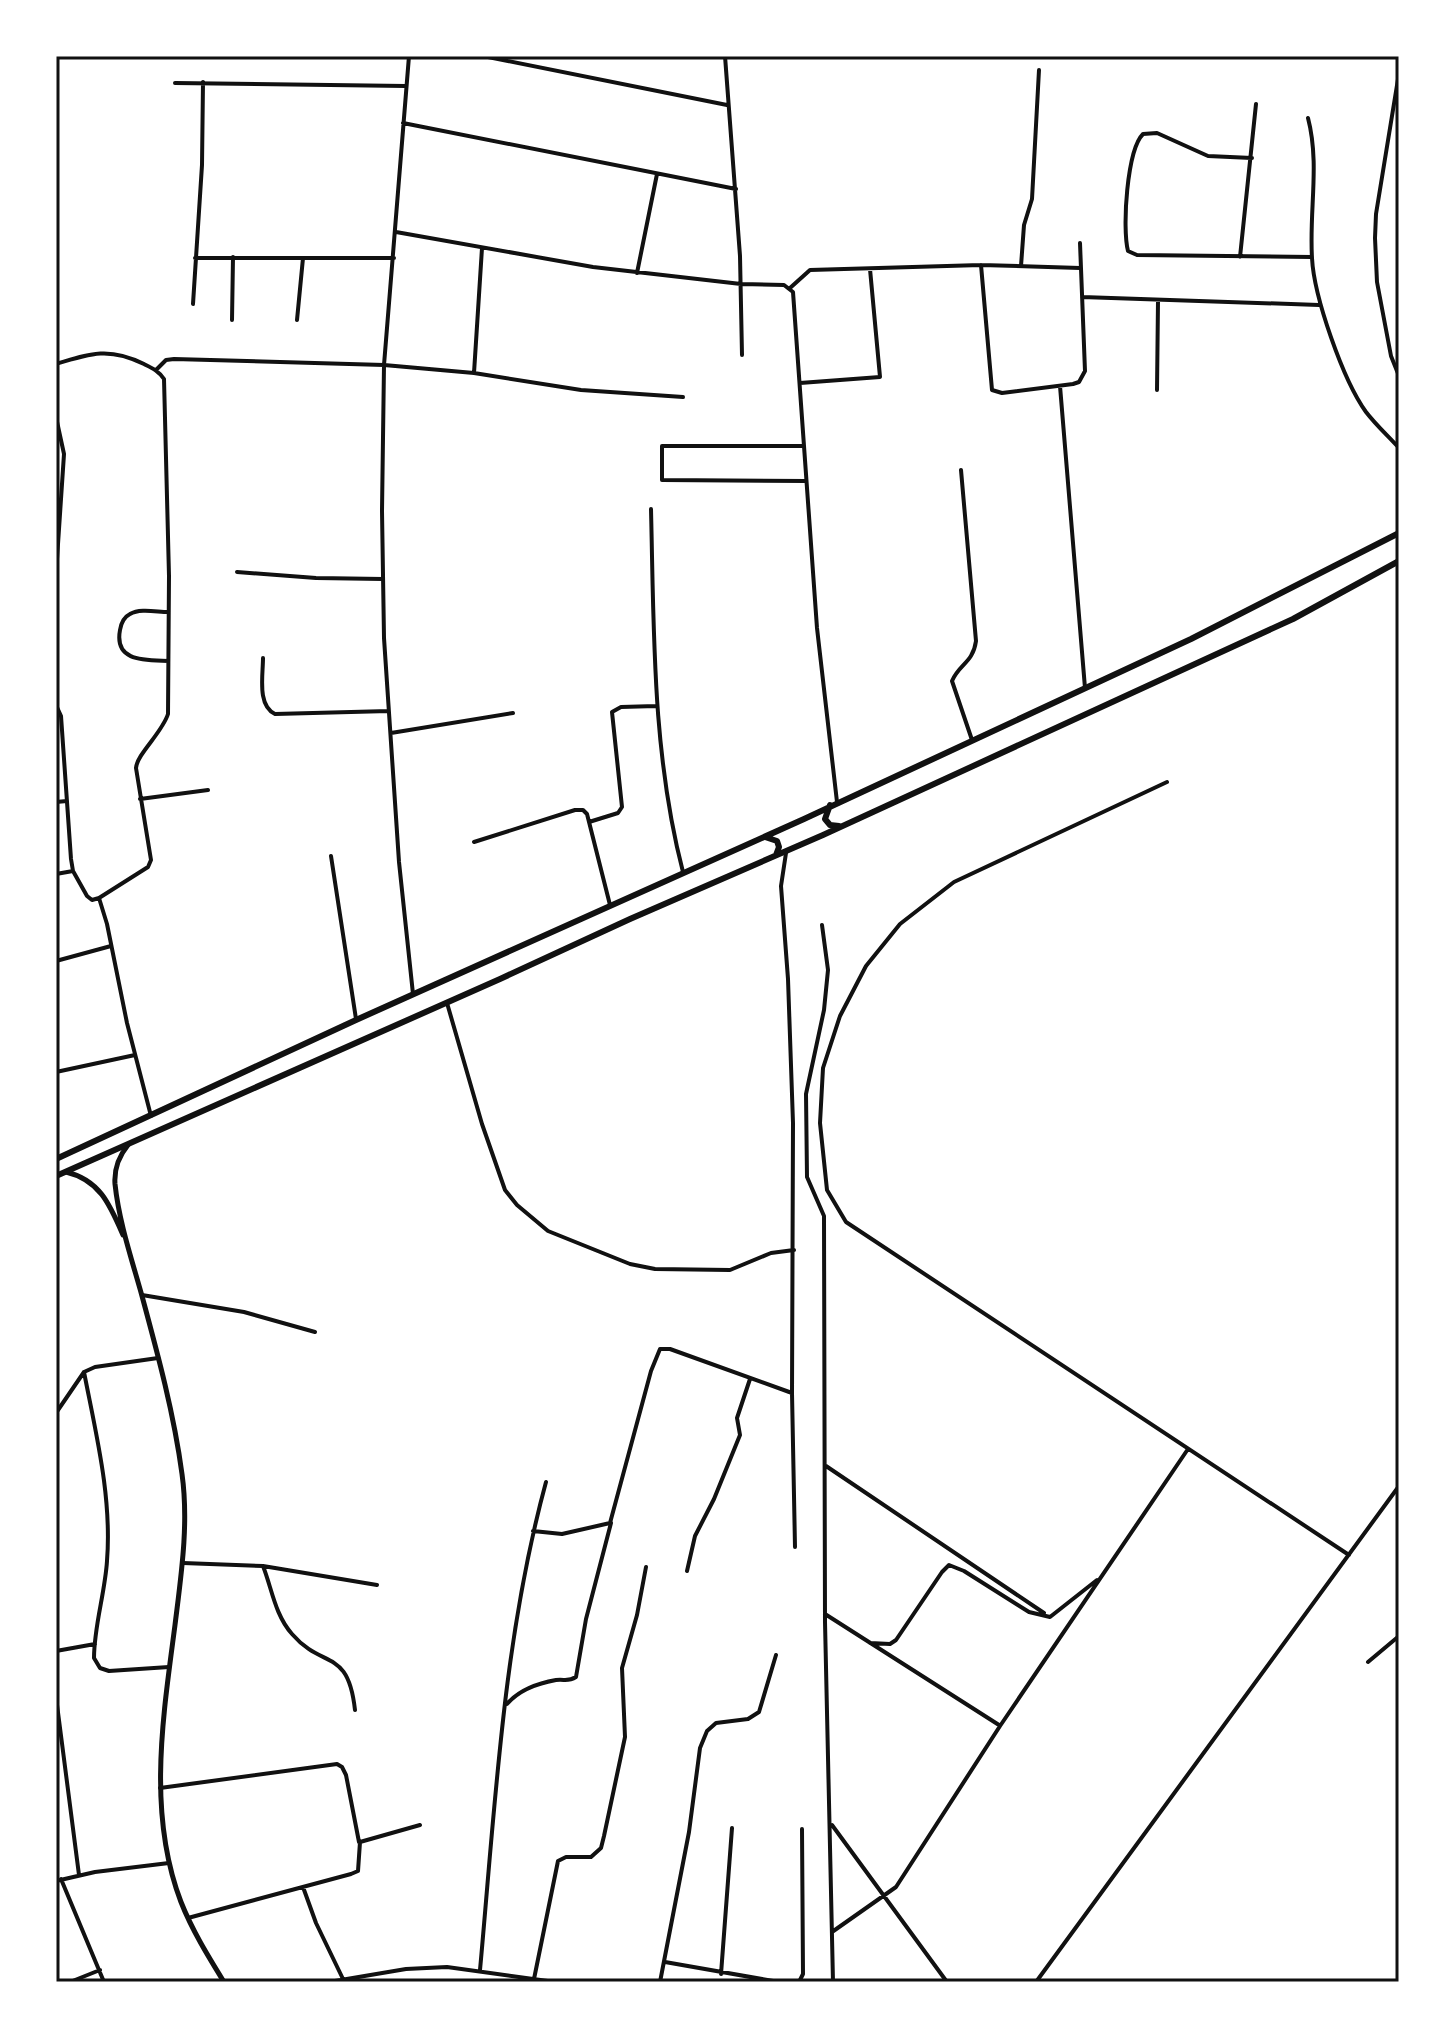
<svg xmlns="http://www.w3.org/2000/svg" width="1455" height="2038" font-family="'Work Sans',sans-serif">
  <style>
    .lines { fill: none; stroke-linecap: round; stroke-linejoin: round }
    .minor { stroke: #111; stroke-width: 4 }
    .tertiary { stroke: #111; stroke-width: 5 }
    .trunk { stroke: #111; stroke-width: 6 }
    .neatline { fill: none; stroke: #111; stroke-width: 3 }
  </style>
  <rect width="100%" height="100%" fill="#fff"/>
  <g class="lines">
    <path class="minor" d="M 409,56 L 384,365 L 382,511 L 384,638 L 399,862 L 413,994
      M 483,56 L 727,105
      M 725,56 L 740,256 L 742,355
      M 1399,73 L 1376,214 L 1375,238 L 1377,282 L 1391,356 L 1399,376
      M 175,83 L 406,86
      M 1308,118 C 1320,164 1309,210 1312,258 C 1314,297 1343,380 1366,412 C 1376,425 1388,436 1399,448
      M 403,123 L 736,189
      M 1252,158 L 1208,156 L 1157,133 L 1143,134 C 1127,150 1122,228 1128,251 L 1137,255 L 1312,257
      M 396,232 L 593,267 L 741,284 L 784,285 L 793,292 L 817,628 L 837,802
      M 1240,257 L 1256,104
      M 195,258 L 394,258
      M 981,265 L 992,390 L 1002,393 L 1073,384 L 1079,382 L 1085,371 L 1080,243
      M 1021,266 L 1024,225 L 1032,199 L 1039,70
      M 637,273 L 657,174
      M 790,288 L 810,270 L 981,265 L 1080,268
      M 1082,297 L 1319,305
      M 193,304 L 202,165 L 203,82
      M 232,320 L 233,257
      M 297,320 L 303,258
      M 56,364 C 91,353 110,347 144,364 C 152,368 159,371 164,379 L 169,576 L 168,714 C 162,733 137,754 136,768 L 151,860 L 148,867 L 99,898
      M 156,370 L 166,360 L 174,359 L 384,365 L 474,373 L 581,390 L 683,397
      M 474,373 L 482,248
      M 800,383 L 880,377 L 870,269
      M 1060,386 L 1085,688
      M 1157,390 L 1158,301
      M 56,417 L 64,454 L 56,574
      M 804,446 L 662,446 L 662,480 L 806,481
      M 961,470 L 976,641 C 973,663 959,664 952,681 L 972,740
      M 651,509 C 654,630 652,753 683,872
      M 237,572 L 316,578 L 383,579
      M 263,658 C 263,676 257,705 275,714 L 389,711
      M 168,661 C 145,660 114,662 120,630 C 121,624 124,617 130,614 C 140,608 157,612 168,612
      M 56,705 L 61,716 L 71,859 L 73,871 L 87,896 L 92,900 L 99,898 L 107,924 L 127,1023 L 151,1116
      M 391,733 L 513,713
      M 1167,782 L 954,882 L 900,924 L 866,966 L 840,1016 L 823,1068 L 820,1123 L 827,1190 L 846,1222 L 1349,1555
      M 140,799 L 208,790
      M 56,802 L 67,801
      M 589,822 L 618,813 L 622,807 L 612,712 L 621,707 L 656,706
      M 474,842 L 575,810 L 583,810 L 587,814 L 610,905
      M 786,853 L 781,886 L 788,979 L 793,1123 L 792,1393 L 795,1547
      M 331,856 L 356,1019
      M 56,874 L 73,871
      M 822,925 L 828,970 L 824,1010 L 806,1094 L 807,1177 L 824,1216 L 825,1622 L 833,1982
      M 56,961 L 111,946
      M 447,1003 L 482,1124 L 505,1190 L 517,1205 L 548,1231 L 630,1264 L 655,1269 L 730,1270 L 771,1253 L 794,1250
      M 56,1072 L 135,1055
      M 142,1295 L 244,1312 L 315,1332
      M 84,1372 C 96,1434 112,1497 107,1561 C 105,1593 94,1626 94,1658 L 100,1668 L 109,1671 L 169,1667
      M 56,1413 L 84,1372 L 95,1367 L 158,1358
      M 826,1466 L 1044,1613
      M 533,1531 L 562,1534 L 610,1523 L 651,1371 L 660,1349 L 670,1349 L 792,1393
      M 183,1563 L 263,1566 L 377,1585
      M 263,1566 C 272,1589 275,1615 292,1634 C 323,1670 348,1647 355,1710
      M 687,1571 L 695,1536 L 714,1499 L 740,1435 L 737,1418 L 750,1379
      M 825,1614 L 999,1725
      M 870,1643 L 890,1644 L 896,1640 L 942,1572 L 949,1565 L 964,1571 L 1029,1612 L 1050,1617 L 1097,1580
      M 56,1651 L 95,1644
      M 1368,1662 L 1399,1636
      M 56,1697 L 79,1875
      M 507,1704 C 519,1690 539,1683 556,1680 C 565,1679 568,1682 576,1677 L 586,1619 L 611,1523
      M 160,1788 L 337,1764 L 342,1767 L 346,1775 L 359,1842
      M 832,1825 L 947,1982
      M 61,1879 L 104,1982
      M 56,1881 L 95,1872 L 169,1863
      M 303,1887 L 316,1923 L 343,1979
      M 188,1918 L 351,1874 L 358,1871 L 360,1842 L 420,1825
      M 832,1932 L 896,1887 L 1000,1726 L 1188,1449
      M 665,1962 L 779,1982
      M 480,1970 C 495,1807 503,1640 546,1482
      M 721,1974 L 732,1828
      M 534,1979 L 558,1861 L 566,1857 L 591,1857 L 601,1848 L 604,1836 L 625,1737 L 622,1668 L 637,1615 L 646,1567
      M 70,1982 L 100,1970
      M 329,1982 L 406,1969 L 447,1967 L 555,1982
      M 660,1982 L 689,1832 L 700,1748 L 707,1731 L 716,1723 L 748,1719 L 759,1712 L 776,1655
      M 799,1982 L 803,1974 L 802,1829
      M 1036,1982 L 1399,1486"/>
    <path class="tertiary" d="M 128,1145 C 119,1156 114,1170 115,1184 C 119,1222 132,1260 142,1296 C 158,1355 174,1414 182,1474 C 189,1524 181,1576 175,1625 C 163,1717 147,1813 181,1902 C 192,1930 208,1956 224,1982
      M 66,1172 C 100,1180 110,1205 123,1235"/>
    <path class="trunk" d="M 830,805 L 825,819 L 830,825 L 839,826
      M 765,837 L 777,841 L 779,847 L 776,855
      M 56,1159 L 356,1020 L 804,819 L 1191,639 L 1399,533
      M 56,1176 L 500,979 L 630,919 L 823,835 L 1293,619 L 1399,561"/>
  </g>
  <rect width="1455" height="2038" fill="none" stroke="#ffffff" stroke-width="116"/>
  <rect x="58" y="58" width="1339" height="1922" class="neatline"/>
</svg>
